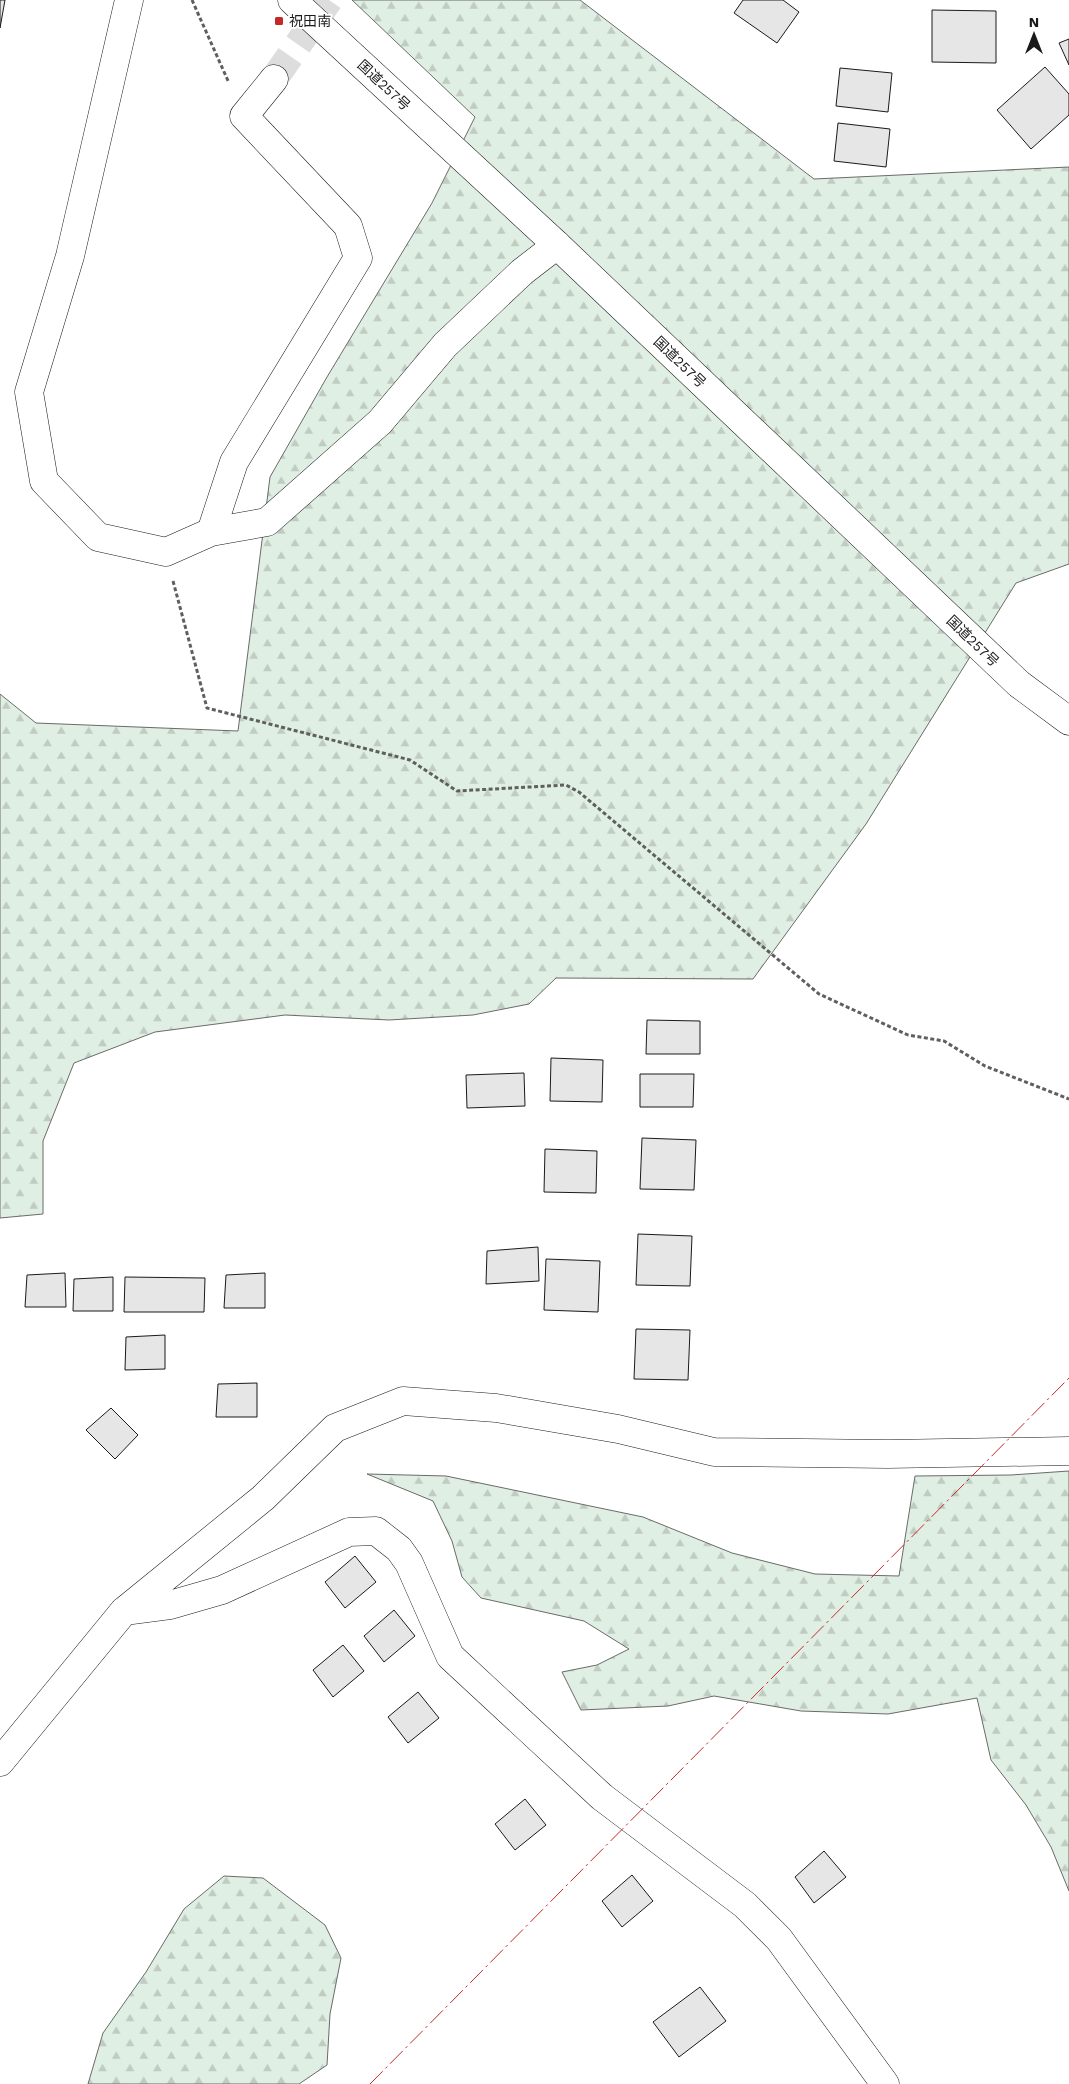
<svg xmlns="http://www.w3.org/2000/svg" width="1069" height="2084" font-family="'Work Sans','Noto Sans JP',sans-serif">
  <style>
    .forest { fill: url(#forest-firs); stroke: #6a6a6a }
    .building { fill: #e6e6e6; stroke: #1a1a1a }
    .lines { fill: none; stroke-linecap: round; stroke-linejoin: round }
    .minor-tunnel { stroke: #ddd; stroke-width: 28; stroke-dasharray: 28 14; stroke-linecap: butt }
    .minor-casing { stroke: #1a1a1a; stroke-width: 29 }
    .trunk-casing { stroke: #1a1a1a; stroke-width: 29 }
    .path { stroke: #5f5f5f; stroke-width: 3; stroke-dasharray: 4 2.5; stroke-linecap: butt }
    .minor { stroke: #fff; stroke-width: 28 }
    .trunk { stroke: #fff; stroke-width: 28 }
    .power { stroke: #c62828; stroke-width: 1; stroke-dasharray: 18 4 2.5 4; stroke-linecap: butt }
    .poi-dot { fill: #c62828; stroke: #fff; stroke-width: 2 }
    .labels { text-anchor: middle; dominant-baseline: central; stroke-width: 4; stroke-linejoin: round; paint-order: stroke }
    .poi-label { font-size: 14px; fill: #1a1a1a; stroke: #fff; text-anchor: start }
    .street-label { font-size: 14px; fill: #1a1a1a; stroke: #fff }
  </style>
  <defs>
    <pattern id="forest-firs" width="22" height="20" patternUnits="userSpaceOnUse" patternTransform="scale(1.25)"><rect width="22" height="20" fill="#e0efe3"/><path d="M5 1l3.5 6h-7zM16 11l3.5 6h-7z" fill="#c0ccc2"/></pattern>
  </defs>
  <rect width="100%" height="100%" fill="#fff"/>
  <path class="forest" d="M 352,0 L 580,0 L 814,179 L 1069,167 L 1069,564 L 1016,583 L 866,824 L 753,979 L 556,978 L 529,1004 L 473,1015 L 389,1020 L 285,1015 L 155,1032 L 74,1063 L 43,1141 L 43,1214 L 0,1218 L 0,694 L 36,723 L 238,731 L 270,477 L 327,377 L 432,203 L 475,117 Z
    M 1069,1471 L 1069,1891 L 1051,1847 L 1026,1805 L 991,1760 L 977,1698 L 888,1714 L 801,1711 L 714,1696 L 668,1706 L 581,1710 L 562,1672 L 597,1665 L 629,1649 L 584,1621 L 481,1598 L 462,1577 L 452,1541 L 433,1501 L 367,1474 L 446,1476 L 643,1517 L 732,1553 L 815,1574 L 899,1576 L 915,1476 L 1011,1475 Z
    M 224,1876 L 263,1878 L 325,1925 L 341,1958 L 330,2014 L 327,2065 L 299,2084 L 88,2084 L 103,2033 L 146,1972 L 184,1909 Z"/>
  <path class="building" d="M 0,0 L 5,0 L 0,28 Z
    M 743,0 L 783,0 L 799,12 L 777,43 L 734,13 Z
    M 932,10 L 996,11 L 996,63 L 932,62 Z
    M 1069,39 L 1069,65 L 1059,43 Z
    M 1045,67 L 1069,94 L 1069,115 L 1031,149 L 997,110 Z
    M 840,68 L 892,73 L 888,112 L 836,106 Z
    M 838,123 L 890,129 L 886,167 L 834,161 Z
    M 647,1020 L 700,1021 L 700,1054 L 646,1054 Z
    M 551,1058 L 603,1060 L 602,1102 L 550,1101 Z
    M 524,1073 L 525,1106 L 467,1108 L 466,1075 Z
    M 640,1074 L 694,1074 L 693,1107 L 640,1107 Z
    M 642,1138 L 696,1140 L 694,1190 L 640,1189 Z
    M 545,1149 L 597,1151 L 596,1193 L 544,1192 Z
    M 638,1234 L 692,1236 L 690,1286 L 636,1285 Z
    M 538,1247 L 539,1281 L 486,1284 L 487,1251 Z
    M 546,1259 L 600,1261 L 598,1312 L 544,1310 Z
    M 65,1273 L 66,1307 L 25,1307 L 27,1275 Z
    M 265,1273 L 265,1308 L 224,1308 L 226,1275 Z
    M 113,1277 L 113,1311 L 73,1311 L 74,1279 Z
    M 125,1277 L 205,1278 L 204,1312 L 124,1312 Z
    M 636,1329 L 690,1330 L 688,1380 L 634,1379 Z
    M 165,1335 L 165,1369 L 125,1370 L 126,1337 Z
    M 257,1383 L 257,1417 L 216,1417 L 218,1384 Z
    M 111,1408 L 138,1435 L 115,1459 L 86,1430 Z
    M 355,1556 L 376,1582 L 345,1608 L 325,1582 Z
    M 394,1610 L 415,1636 L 384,1662 L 364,1636 Z
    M 343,1645 L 364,1671 L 333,1697 L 313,1670 Z
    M 418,1692 L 439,1718 L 408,1743 L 388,1717 Z
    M 525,1799 L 546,1825 L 515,1850 L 495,1824 Z
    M 824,1851 L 846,1877 L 814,1903 L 795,1877 Z
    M 632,1875 L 653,1901 L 622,1927 L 602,1901 Z
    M 700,1987 L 726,2021 L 679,2057 L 653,2022 Z"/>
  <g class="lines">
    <path class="minor-tunnel" d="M 274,79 L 329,0"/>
    <g class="minor-casing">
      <path id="minor" d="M 129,0 L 70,256 L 29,392 L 44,481 L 98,537 L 166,552 L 211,532 L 267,522 L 380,422 L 445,345 L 522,272 L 557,245
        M 211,532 L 234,462 L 358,258 L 348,226 L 244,116 L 274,79
        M 124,1611 L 170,1605 L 222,1590 L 349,1532 L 376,1531 L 399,1549 L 409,1563 L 450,1656 L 602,1797 L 745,1905 L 779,1939 L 885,2084
        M 0,1762 L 124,1611 L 263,1498 L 335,1428 L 403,1401 L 496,1408 L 618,1429 L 714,1452 L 888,1454 L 1069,1451"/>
    </g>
    <g class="trunk-casing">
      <path id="trunk" d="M 292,0 L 557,245 L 1019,684 L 1069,721"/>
    </g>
    <path class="path" d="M 192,0 L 229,83
      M 173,581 L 207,708 L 410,760 L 457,791 L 566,785 L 579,792 L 819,994 L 908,1035 L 944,1041 L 985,1066 L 1069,1099"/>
    <use href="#minor" class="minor"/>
    <use href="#trunk" class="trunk"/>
    <path class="power" d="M 370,2084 L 1069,1378"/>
  </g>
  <rect class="poi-dot" x="274" y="16" width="10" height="10" rx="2.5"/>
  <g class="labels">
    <g class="poi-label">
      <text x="289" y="21">祝田南</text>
    </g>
    <g class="street-label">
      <text transform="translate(384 85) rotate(43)">国道257号</text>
      <text transform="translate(680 362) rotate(44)">国道257号</text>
      <text transform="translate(973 641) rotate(44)">国道257号</text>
    </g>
  </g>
  <g transform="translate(1034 35)" stroke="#ffffff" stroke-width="4" paint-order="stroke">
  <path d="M0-4L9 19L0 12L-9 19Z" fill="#1a1a1a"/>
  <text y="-8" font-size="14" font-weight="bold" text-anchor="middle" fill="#1a1a1a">N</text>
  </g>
</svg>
